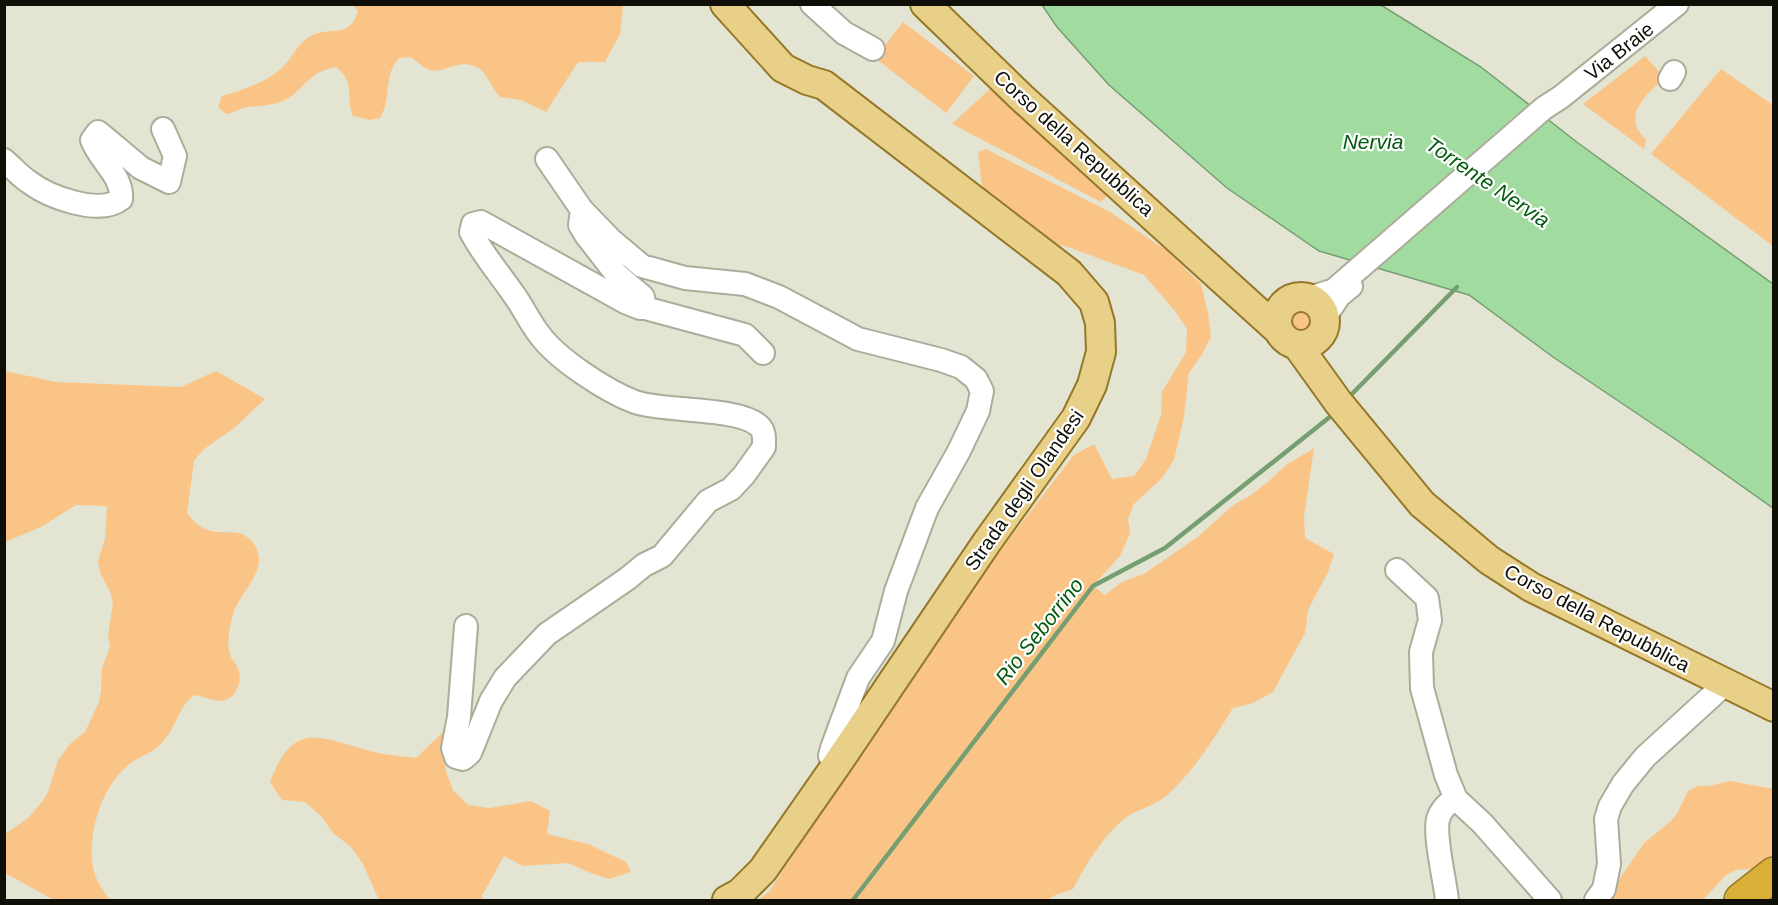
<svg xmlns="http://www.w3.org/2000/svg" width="1778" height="905" font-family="Arial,sans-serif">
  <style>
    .green { fill: #fac487 }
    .water { fill: #a1db9f; stroke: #759e72; stroke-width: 1.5 }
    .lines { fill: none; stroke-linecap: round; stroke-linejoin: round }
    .stream { stroke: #759e72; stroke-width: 4.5 }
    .minor-casing { stroke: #adac9b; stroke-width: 26 }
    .major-casing { stroke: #947828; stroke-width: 32 }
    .highway-casing { stroke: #947828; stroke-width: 36 }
    .minor { stroke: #fff; stroke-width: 22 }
    .major { stroke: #e9d088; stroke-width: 28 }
    .highway { stroke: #dbb039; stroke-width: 33 }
    .labels { text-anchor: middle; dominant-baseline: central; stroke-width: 4.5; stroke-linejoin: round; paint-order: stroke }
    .street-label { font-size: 20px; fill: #0f0f08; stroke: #fff }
    .water-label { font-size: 21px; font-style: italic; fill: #015a0d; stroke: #fff }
  </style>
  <rect width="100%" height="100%" fill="#e4e4d2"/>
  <path class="green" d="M 619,4 L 623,6 L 620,34 L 605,62 L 578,62 L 546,112 L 521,100 L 500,97 C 493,90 487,75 481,70 C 462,55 444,74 430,70 C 423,68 416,60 410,57 L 399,58 C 383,75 392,99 380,118 L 370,120 L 353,116 C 345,96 356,83 336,67 C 307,72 306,89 285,100 C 275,105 260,106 248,107 C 241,108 234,113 226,114 L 218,107 L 222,96 C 242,90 265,83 281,69 C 292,59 299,40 313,35 C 332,26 349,40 358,11 L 353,5 Z
    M 903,22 L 974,76 L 946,113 L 875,58 Z
    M 1645,56 L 1665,78 C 1652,90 1632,104 1636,125 C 1637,130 1643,136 1646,141 L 1644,149 L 1583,104 Z
    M 1721,69 L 1773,105 L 1773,246 L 1651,154 Z
    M 993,86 L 1112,191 L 1101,202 L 952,124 Z
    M 986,149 L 1110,212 L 1166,250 L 1201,284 L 1208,313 L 1211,337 L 1201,356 L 1189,373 L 1184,416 L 1174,460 L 1162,478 L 1134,504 L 1128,519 L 1130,533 L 1120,556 L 1093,586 L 1105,595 L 1122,582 L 1144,574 L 1199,536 L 1232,506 L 1251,495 L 1269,481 L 1286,465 L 1314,448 L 1304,517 L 1305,538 L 1334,554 L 1328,572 L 1308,610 L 1305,633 L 1273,692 L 1253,703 L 1233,708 C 1215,737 1192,774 1166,796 C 1154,806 1137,809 1125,818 C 1103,836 1086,864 1073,889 L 1053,896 L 1048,900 L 758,900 L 769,892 L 841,781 L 982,574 L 1074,455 L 1094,444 L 1112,479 L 1134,476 L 1146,459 L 1161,415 L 1162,392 L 1186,352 L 1187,329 L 1175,311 L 1144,275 L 1068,247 L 1046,242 L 996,203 L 982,186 L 978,152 Z
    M1291 318a12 12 0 1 1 24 0a12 12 0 1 1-24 0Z
    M 5,371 L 56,382 L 181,387 L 216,371 L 265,399 L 234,428 L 204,449 L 194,461 L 187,513 C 212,548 237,519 254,544 C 271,570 240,590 233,614 C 230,626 226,642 230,654 C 231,659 235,662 237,666 C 243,677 239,696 225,700 C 215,703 204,696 194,695 C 178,707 176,729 161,744 C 151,754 137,757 127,766 C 100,789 86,838 94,872 C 97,882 104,891 109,900 L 54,900 L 5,873 L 5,834 L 27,819 L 42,802 L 48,792 L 58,760 L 71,743 L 85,732 L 99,702 L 101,691 L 102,668 L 110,647 L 108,636 L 113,603 L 110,592 L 100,572 L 98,561 L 105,539 L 107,506 L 76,505 L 41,527 L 5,542 Z
    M 444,731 L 449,747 L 445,769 L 453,790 L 468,805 L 490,808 L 531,801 L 550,811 L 547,834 L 588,844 L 626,862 L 631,872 L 609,879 L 588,872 L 568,863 L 523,866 L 504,856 L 482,896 L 482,900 L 379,900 L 363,864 L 351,847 L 333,833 L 321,816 L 305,802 L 282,800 L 270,782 C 293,720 319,737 370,751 C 385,755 401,756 416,758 Z
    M 1730,781 L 1773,789 L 1773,867 L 1736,870 L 1726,875 L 1703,900 L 1605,900 L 1644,843 L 1671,821 L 1678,812 L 1688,791 L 1698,786 L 1709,786 Z"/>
  <path class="water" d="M 1042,5 L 1381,5 L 1481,67 L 1578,143 L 1773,284 L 1773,508 L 1678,441 L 1553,357 L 1469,295 L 1319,251 L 1227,188 L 1109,85 L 1057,27 Z"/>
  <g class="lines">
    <path class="stream" d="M 1350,396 L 1457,287
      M 853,900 L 1093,586 L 1165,548 L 1331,416"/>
    <g class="minor-casing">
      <path id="minor" d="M 812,4 L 844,33 L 873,49
        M 1670,79 L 1674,72
        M 547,159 L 582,210 L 611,240 L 642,266 L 685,278 L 745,284 L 779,297 L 858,339 L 941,360 L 961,367 L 976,379 L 982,391 L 978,411 L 959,451 L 927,508 L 896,591 L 883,641 L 858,678 L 832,748 L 830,756 L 837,764
        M 4,160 C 12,167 20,176 29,182 C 49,197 99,216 121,199 C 123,176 100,161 92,140 L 98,132 L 141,168 L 169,182 L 175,156 L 163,129
        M 1310,298 L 1334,290 L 1544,108 L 1561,97 L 1677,4
        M 645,308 L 745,335 L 763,353
        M 1325,317 L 1339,296 L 1351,286
        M 1397,570 L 1427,598 L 1430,620 L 1421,652 L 1422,688 L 1446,775 L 1456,799 L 1482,823 L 1550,900
        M 466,626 L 459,717 L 453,748 L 456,757 L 463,759 L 470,753 L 491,701 L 505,678 L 547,634 L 627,579 L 644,565 L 662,556 L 708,501 L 731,489 L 744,475 L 764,447 C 764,440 765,431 759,426 C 740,407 663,412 635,402 C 606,391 557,359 539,334 C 529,321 522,305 512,292 C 498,272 482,253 471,232 L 473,224 L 481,222 L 625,302 L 640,308 L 645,308 L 643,297 L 617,275 L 586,235 L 580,225 L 582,210
        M 1447,900 C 1445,881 1434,836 1438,819 C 1441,810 1448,802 1456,799
        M 1596,900 L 1604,889 L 1609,864 L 1606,819 L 1610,806 L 1623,784 L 1645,757 L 1725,684"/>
    </g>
    <g class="major-casing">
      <path id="major" d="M 725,4 L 783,68 L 807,80 L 824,85 L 1069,273 L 1094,302 L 1100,323 L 1101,352 L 1092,385 L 1076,418 L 987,542 L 837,764 L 763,870 L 740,893 L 727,900
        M 925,4 L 1021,97 L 1278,330
        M1277 321a24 24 0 1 1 48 0a24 24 0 1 1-48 0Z
        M 1297,345 L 1338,402 L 1422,504 L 1489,560 L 1531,587 L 1774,707"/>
    </g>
    <g class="highway-casing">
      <path id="highway" d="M 1741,900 L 1774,874"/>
    </g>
    <use href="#minor" class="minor"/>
    <use href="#major" class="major"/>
    <use href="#highway" class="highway"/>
  </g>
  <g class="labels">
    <g class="street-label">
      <text transform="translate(1619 51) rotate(-38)">Via Braie</text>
      <text transform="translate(1074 143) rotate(42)">Corso della Repubblica</text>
      <text transform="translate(1024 490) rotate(-55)">Strada degli Olandesi</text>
      <text transform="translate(1597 618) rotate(28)">Corso della Repubblica</text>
    </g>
    <g class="water-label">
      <text x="1373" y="141">Nervia</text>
      <text transform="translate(1488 182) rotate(34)">Torrente Nervia</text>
      <text transform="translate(1039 631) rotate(-52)">Rio Seborrino</text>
    </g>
  </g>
  <rect width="1778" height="905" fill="none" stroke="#0f0f08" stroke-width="12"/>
</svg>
